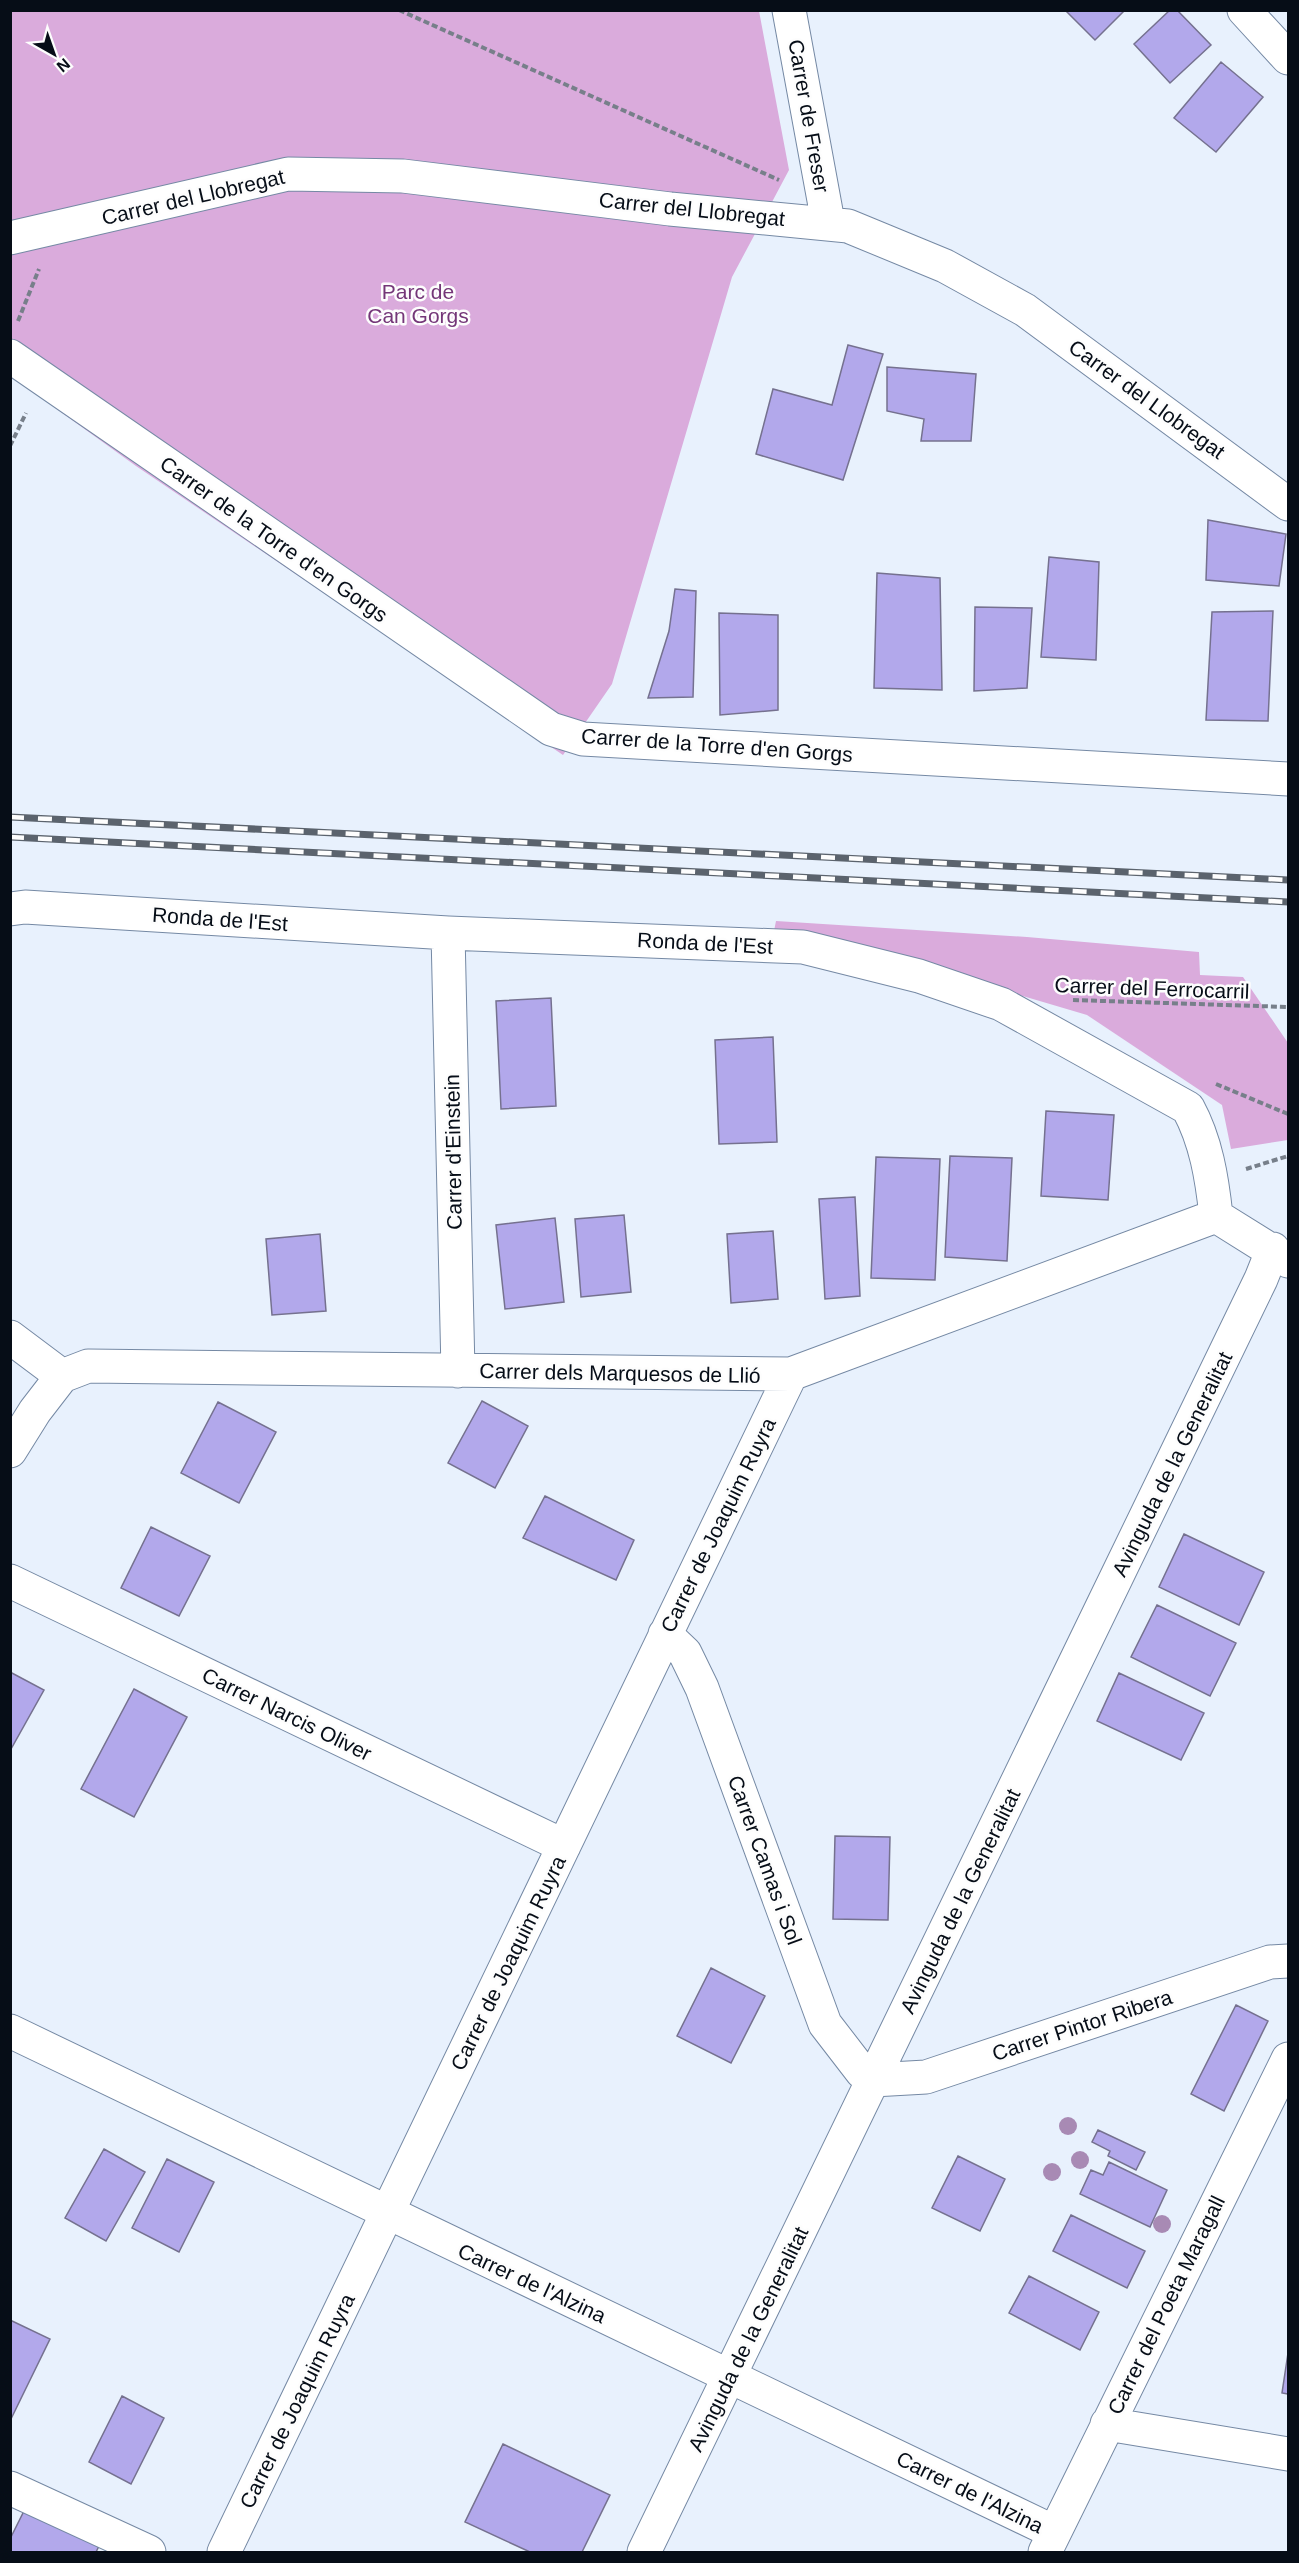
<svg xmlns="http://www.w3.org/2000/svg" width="1299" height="2563" font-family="Helvetica,sans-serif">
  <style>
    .green { fill: #daabdc }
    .building { fill: #b2a8eb; stroke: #75718f; stroke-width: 1.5 }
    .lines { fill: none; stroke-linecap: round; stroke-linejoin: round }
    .minor-casing { stroke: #7589a4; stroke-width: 35 }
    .path { stroke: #777f8a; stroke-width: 4; stroke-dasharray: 6 3; stroke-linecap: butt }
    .minor { stroke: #fff; stroke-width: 33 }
    .rail-casing { stroke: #5b636d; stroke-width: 7 }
    .rail { stroke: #fdfdfd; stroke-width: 4.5; stroke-dasharray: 14; stroke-linecap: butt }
    .tree { fill: #a88ab4 }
    .labels { text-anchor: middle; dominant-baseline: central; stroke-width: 5; stroke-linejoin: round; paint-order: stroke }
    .street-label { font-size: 21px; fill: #060d17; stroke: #fdfdfd }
    .park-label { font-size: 21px; fill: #743678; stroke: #fdfdfd }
  </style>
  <rect width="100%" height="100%" fill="#e8f1fd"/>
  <path class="green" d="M 11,11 L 759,11 L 789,170 L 732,277 L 612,684 L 563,755 L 136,466 L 11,376 Z
    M 776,921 L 1027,937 L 1199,952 L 1200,975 L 1243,977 L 1288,1043 L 1288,1140 L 1231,1149 L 1222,1105 L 1087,1015 L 986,985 L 773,936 Z"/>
  <path class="building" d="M 1065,10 L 1125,10 L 1095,40 Z
    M 1170,10 L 1177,10 L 1211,45 L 1170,83 L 1134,44 Z
    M 1221,62 L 1263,97 L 1216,152 L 1174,118 Z
    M 848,345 L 883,354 L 843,480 L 756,454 L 773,389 L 832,405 Z
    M 887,367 L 976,374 L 971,441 L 921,441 L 924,419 L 887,411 Z
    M 1208,520 L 1286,534 L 1279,586 L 1206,580 Z
    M 1049,557 L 1099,562 L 1096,660 L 1041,657 Z
    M 877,573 L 940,578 L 942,690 L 874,688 Z
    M 675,589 L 696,591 L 693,697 L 648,698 L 669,631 Z
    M 975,607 L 1032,608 L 1027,688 L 974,691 Z
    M 1273,611 L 1268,721 L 1206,720 L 1212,612 Z
    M 719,613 L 778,615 L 778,710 L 720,715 Z
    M 551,998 L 556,1106 L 501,1109 L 496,1001 Z
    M 773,1037 L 777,1142 L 719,1144 L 715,1040 Z
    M 1046,1111 L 1114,1115 L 1108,1200 L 1041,1196 Z
    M 950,1156 L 1012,1158 L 1007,1261 L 945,1257 Z
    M 876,1157 L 940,1159 L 935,1280 L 871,1278 Z
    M 855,1197 L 860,1296 L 825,1299 L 819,1199 Z
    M 624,1215 L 631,1292 L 581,1297 L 575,1219 Z
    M 555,1218 L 564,1302 L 505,1309 L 496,1225 Z
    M 773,1231 L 778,1299 L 731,1303 L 727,1234 Z
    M 320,1234 L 326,1311 L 272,1315 L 266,1239 Z
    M 482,1401 L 528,1426 L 495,1488 L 448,1463 Z
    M 218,1402 L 276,1432 L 239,1503 L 181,1473 Z
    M 545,1496 L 634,1540 L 616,1580 L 523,1538 Z
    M 151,1527 L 210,1556 L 179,1616 L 121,1588 Z
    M 1184,1534 L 1264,1572 L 1239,1625 L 1159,1587 Z
    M 1157,1605 L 1236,1643 L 1210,1696 L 1131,1657 Z
    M 10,1672 L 44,1690 L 11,1749 L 10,1749 Z
    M 1119,1673 L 1204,1713 L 1181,1760 L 1097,1721 Z
    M 134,1689 L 187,1717 L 134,1817 L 81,1789 Z
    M 835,1836 L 890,1837 L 888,1920 L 833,1919 Z
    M 711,1968 L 765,1996 L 731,2063 L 677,2036 Z
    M 1236,2005 L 1268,2021 L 1224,2111 L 1191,2094 Z
    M 1098,2130 L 1145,2152 L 1136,2170 L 1108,2156 L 1110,2151 L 1092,2142 Z
    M 104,2149 L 145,2172 L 106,2241 L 65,2218 Z
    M 958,2156 L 1005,2179 L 980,2231 L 932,2208 Z
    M 167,2159 L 214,2182 L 179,2252 L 132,2228 Z
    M 1109,2162 L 1167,2190 L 1150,2227 L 1080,2194 L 1091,2170 L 1103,2175 Z
    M 1071,2215 L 1145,2251 L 1127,2288 L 1053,2251 Z
    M 1029,2276 L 1099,2312 L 1080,2350 L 1009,2313 Z
    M 10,2320 L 50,2339 L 10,2421 Z
    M 1288,2353 L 1288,2394 L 1282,2393 Z
    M 122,2396 L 164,2418 L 131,2484 L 89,2462 Z
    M 503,2444 L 610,2495 L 582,2552 L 530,2552 L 465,2522 Z
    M 24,2511 L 99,2546 L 96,2552 L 10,2552 L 10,2539 Z"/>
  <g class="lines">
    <g class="minor-casing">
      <path id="minor" d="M 789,10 L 828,222
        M 1244,10 L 1288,58
        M 10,238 L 288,174 L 403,176 L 670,209 L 848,226 L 945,266 L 1025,310 L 1288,504
        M 10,356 L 551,729 L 583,739 L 1288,779
        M 10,909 L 25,907 L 448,933 L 803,947 L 919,976 L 1001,1004 L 1188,1108 C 1206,1141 1212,1178 1216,1216
        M 448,933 L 458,1371
        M 1216,1216 L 1288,1261
        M 10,1337 L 62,1376
        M 62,1376 L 88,1366 L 791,1374 L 1216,1216
        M 10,1451 L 35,1411 L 62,1376
        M 10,1581 L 564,1846
        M 665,1634 L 685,1653 L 702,1688 L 825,2024 L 862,2072 L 873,2080 L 926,2077 L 1270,1962 L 1288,1961
        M 10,2031 L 1054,2532
        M 1107,2424 L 1288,2454
        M 10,2488 L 149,2552
        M 224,2552 L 791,1374
        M 644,2552 L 1261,1279 L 1273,1249
        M 1045,2552 L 1288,2059"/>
    </g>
    <path class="path" d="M 399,10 L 779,180
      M 18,321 L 39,269
      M 10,446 L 26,413
      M 1073,1000 L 1288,1007
      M 1216,1084 L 1288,1114
      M 1246,1169 L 1288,1156"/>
    <use href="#minor" class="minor"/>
    <g class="rail-casing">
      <path id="rail" d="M 10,817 L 1288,880
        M 10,837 L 1288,902"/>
    </g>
    <use href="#rail" class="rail"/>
  </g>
  <g class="tree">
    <circle cx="1068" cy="2126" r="9"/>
    <circle cx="1080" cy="2160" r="9"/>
    <circle cx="1052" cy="2172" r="9"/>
    <circle cx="1162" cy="2224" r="9"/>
  </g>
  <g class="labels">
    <g class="street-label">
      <text transform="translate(809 116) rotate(80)">Carrer de Freser</text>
      <text transform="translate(193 197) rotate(-13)">Carrer del Llobregat</text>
      <text transform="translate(692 209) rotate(6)">Carrer del Llobregat</text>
      <text transform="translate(1147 399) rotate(36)">Carrer del Llobregat</text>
      <text transform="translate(274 539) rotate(35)">Carrer de la Torre d'en Gorgs</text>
      <text transform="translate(717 745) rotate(4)">Carrer de la Torre d'en Gorgs</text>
      <text transform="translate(220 919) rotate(4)">Ronda de l'Est</text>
      <text transform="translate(705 943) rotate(3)">Ronda de l'Est</text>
      <text transform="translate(1152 988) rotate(2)">Carrer del Ferrocarril</text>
      <text transform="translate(453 1152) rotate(-91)">Carrer d'Einstein</text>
      <text transform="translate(620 1373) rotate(1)">Carrer dels Marquesos de Llió</text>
      <text transform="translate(1172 1464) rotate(-64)">Avinguda de la Generalitat</text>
      <text transform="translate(718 1525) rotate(-64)">Carrer de Joaquim Ruyra</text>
      <text transform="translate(287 1714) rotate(26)">Carrer Narcis Oliver</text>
      <text transform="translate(765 1860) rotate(70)">Carrer Camas i Sol</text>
      <text transform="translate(960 1901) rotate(-64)">Avinguda de la Generalitat</text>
      <text transform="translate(508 1963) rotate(-64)">Carrer de Joaquim Ruyra</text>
      <text transform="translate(1082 2025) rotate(-18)">Carrer Pintor Ribera</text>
      <text transform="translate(532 2283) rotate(25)">Carrer de l'Alzina</text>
      <text transform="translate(1166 2305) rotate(-64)">Carrer del Poeta Maragall</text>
      <text transform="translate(748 2339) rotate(-64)">Avinguda de la Generalitat</text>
      <text transform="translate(297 2401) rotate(-64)">Carrer de Joaquim Ruyra</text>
      <text transform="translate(970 2492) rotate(26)">Carrer de l'Alzina</text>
    </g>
    <g class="park-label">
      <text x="418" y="291">Parc de<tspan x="418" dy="24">Can Gorgs</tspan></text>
    </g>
  </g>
  <rect width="1299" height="2563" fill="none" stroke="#060d17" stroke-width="24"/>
  <g transform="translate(54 54) rotate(140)" stroke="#fdfdfd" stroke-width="4.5" paint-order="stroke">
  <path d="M0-4.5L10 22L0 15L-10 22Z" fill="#060d17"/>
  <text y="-9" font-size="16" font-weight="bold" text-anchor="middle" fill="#060d17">N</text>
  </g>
</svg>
